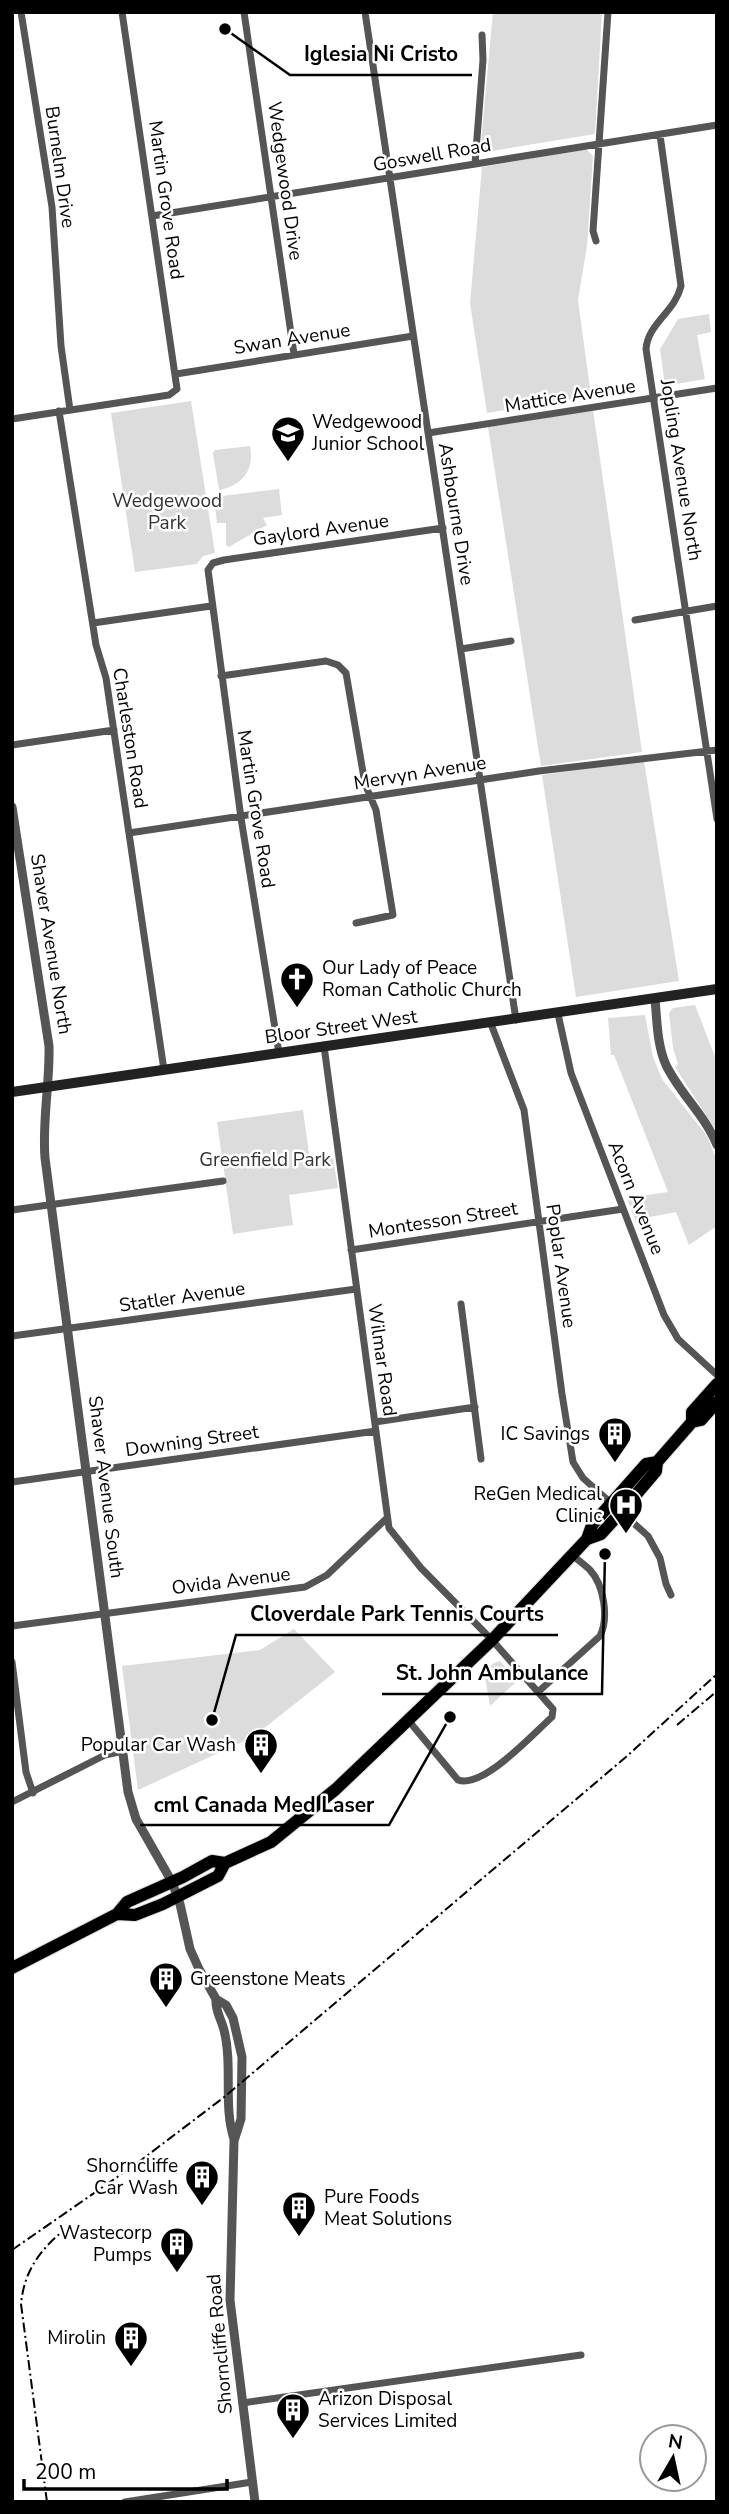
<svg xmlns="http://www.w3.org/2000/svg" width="729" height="2514" font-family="'Nunito Sans',sans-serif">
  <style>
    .green { fill: #dcdcdc }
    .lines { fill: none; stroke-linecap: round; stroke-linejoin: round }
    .primary-casing { stroke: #dbdbdb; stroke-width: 14 }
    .minor { stroke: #555; stroke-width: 7 }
    .tertiary { stroke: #555; stroke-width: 9 }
    .secondary { stroke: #222; stroke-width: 10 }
    .primary { stroke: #000; stroke-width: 12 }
    .rail { stroke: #000; stroke-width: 2; stroke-dasharray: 10 3.5 2 3.5; stroke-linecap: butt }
    .labels { text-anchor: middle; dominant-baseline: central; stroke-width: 5; stroke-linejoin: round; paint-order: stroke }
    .street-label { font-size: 19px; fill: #000; stroke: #fff }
    .poi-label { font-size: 19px; fill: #000; stroke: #fff; text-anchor: end }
    .park-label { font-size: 19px; fill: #333; stroke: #fff }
    .leader { fill: none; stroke: #000; stroke-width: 2.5 }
    .callout-dot { fill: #000; stroke: #fff; stroke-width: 2.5 }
    .callout-label { font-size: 21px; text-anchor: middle; font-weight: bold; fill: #000; stroke: #fff; stroke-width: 5; stroke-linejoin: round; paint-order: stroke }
  </style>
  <rect width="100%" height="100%" fill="#fff"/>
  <path class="green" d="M 493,12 L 602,12 L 595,134 L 480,153 Z
    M 586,149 L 593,156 L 587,246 L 578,300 L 591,396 L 487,413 L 470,303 L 482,167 Z
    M 709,314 L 711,332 L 697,335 L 705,379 L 665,386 L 660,349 L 678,319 Z
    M 191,401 L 215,553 L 203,556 L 197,564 L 135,572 L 111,413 Z
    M 593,410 L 642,752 L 541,766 L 488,427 Z
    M 250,446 C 255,470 242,486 219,490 L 213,453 L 215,450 Z
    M 279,489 L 282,515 L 263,518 L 267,525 L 229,547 L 226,545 L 226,523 L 217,523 L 214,497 Z
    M 644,761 L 679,981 L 576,997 L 542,775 Z
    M 695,1005 L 717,1062 L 717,1132 L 675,1067 L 678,1064 L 673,1048 L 669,1013 L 673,1008 Z
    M 645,1015 L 653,1057 L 662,1079 L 707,1136 L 717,1161 L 717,1226 L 689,1245 L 676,1212 L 635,1220 L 627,1198 L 668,1192 L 614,1055 L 611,1055 L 608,1018 Z
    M 303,1110 L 310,1161 L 333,1158 L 338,1188 L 289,1195 L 293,1225 L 233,1234 L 217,1122 Z
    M 294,1629 L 335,1672 L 253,1737 L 138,1790 L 122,1666 L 260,1650 Z
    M 500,1661 L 517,1681 L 490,1706 L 484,1671 L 494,1663 Z"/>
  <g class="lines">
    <g class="primary-casing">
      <path id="primary" d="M 692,1422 L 692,1412 L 717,1384
        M 587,1539 L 601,1534 L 622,1511 L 656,1471 L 657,1462
        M 117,1914 L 135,1915 L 163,1904 L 218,1876 L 225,1863
        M 12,1968 L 117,1914 L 127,1902 L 183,1877 L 212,1861 L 225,1863 L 271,1842 L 336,1789 L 492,1640 L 587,1539 L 592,1525 L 646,1464 L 657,1462 L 692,1422 L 701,1420 L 717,1402"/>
    </g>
    <path class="minor" d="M 21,12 L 52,207 L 61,346 L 70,410
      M 244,12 L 294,354
      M 365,12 L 516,1020
      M 660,135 L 681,286 C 675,312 648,323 646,349 L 717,819
      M 475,164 L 483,60 L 482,35
      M 152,216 L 717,125
      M 596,241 L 593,231 L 608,12
      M 176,374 L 413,336
      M 59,411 L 96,645 L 106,678 L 164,1070
      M 12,419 L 169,395 L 177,389 L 122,12
      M 428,433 L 717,388
      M 635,620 L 717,606
      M 93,623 L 211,606
      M 461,649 L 511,641
      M 221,676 L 326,661 L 338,665 L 346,673 L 365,784 L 376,810 L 393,915 L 356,923
      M 12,745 L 114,730
      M 129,833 L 539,771 L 717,750
      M 558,1014 L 571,1073 L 664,1315 L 678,1339 L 717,1375
      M 491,1024 L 524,1110 L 562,1394 L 573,1462 L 583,1478 L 648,1536 L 660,1558 L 666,1584 L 671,1595
      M 324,1046 L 389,1528 L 421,1568 L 492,1640 L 553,1709 L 552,1717 C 533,1734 483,1789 458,1780 L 408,1720
      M 279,1053 L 241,818 L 208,570 L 213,563 L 224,560 L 443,528
      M 12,1210 L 223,1181
      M 351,1250 L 623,1209
      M 461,1304 L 481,1459
      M 12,1336 L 356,1289
      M 375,1422 L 475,1407
      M 12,1482 L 376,1431
      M 12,1626 L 305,1587 L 327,1575 L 387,1518
      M 12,1662 L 26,1772 L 33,1793
      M 538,1692 L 600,1636 C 609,1618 604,1585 590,1570 C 585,1565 578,1560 572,1555
      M 12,1802 L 105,1755 L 123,1751
      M 242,2403 L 581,2355
      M 125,2502 L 252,2482"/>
    <path class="tertiary" d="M 12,807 L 49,1046 C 50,1083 42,1120 45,1158 L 128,1792 L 136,1819 L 172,1882 L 180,1904 L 190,1949 L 199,1969 L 216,1999 L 226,2005 L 233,2018 L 242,2057 L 241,2119 L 234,2141 L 230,2300 L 255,2502
      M 655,999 C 657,1020 657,1045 666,1065 C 680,1094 705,1115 717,1145
      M 216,1999 C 215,2011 221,2018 224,2030 C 233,2066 223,2106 234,2139"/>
    <path class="secondary" d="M 12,1092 L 717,989"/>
    <use href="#primary" class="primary"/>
    <path class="rail" d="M 677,1725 L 717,1691
      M 12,2250 L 136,2164 L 223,2098 L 626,1757 L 717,1674
      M 47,2502 L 21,2304 C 24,2271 40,2250 64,2230"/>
  </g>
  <defs>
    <g id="school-pin" transform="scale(1.75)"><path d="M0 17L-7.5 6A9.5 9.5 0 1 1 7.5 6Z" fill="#000" stroke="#fff"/><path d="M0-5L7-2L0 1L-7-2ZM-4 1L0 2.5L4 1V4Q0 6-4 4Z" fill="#fff"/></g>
    <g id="church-pin" transform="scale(1.75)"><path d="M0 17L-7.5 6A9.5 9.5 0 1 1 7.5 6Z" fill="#000" stroke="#fff"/><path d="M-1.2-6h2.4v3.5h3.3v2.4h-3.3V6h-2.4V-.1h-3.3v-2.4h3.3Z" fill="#fff"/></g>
    <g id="building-pin" transform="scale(1.75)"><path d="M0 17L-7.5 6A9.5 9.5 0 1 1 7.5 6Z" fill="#000" stroke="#fff"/><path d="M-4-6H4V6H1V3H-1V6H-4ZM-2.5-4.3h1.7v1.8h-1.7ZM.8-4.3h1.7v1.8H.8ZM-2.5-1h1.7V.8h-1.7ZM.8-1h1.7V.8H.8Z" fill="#fff"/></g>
    <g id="hospital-pin" transform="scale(1.75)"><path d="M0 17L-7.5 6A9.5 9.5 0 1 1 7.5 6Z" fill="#000" stroke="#fff"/><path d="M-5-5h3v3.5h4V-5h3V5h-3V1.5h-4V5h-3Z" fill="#fff"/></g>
  </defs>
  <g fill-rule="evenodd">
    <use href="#school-pin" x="288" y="433"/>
    <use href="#church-pin" x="297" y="979"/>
    <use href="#building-pin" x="615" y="1434"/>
    <use href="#hospital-pin" x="626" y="1505"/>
    <use href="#building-pin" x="261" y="1745"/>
    <use href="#building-pin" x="166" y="1979"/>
    <use href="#building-pin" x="202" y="2177"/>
    <use href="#building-pin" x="299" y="2208"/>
    <use href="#building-pin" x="177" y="2244"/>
    <use href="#building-pin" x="131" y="2338"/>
    <use href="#building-pin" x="293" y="2410"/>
  </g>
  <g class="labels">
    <g class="street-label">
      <text transform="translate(432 155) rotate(-10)">Goswell Road</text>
      <text transform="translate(60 167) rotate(82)">Burnelm Drive</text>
      <text transform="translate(285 181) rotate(82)">Wedgewood Drive</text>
      <text transform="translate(166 200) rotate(82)">Martin Grove Road</text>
      <text transform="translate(292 339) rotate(-9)">Swan Avenue</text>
      <text transform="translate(570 396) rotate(-9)">Mattice Avenue</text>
      <text transform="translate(681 470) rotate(81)">Jopling Avenue North</text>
      <text transform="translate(456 514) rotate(81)">Ashbourne Drive</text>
      <text transform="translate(321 530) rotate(-8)">Gaylord Avenue</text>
      <text transform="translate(130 738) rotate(81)">Charleston Road</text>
      <text transform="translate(420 773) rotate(-9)">Mervyn Avenue</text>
      <text transform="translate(256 809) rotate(81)">Martin Grove Road</text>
      <text transform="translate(51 944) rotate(81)">Shaver Avenue North</text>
      <text transform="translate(341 1027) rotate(-8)">Bloor Street West</text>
      <text transform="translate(636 1198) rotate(68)">Acorn Avenue</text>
      <text transform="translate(443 1220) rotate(-9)">Montesson Street</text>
      <text transform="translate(561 1266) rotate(82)">Poplar Avenue</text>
      <text transform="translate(182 1297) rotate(-8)">Statler Avenue</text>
      <text transform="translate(382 1360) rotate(82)">Wilmar Road</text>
      <text transform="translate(192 1441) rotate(-8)">Downing Street</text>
      <text transform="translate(106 1487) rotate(83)">Shaver Avenue South</text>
      <text transform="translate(231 1581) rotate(-7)">Ovida Avenue</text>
      <text transform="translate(220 2344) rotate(-95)">Shorncliffe Road</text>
    </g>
    <g class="poi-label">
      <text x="312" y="422" text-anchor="start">Wedgewood<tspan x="312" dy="22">Junior School</tspan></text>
      <text x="322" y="968" text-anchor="start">Our Lady of Peace<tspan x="322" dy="22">Roman Catholic Church</tspan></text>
      <text x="590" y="1434">IC Savings</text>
      <text x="602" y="1494">ReGen Medical<tspan x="602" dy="22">Clinic</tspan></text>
      <text x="236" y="1745">Popular Car Wash</text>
      <text x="190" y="1979" text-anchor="start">Greenstone Meats</text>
      <text x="178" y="2166">Shorncliffe<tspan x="178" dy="22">Car Wash</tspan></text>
      <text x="324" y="2197" text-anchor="start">Pure Foods<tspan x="324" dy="22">Meat Solutions</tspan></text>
      <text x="152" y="2233">Wastecorp<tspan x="152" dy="22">Pumps</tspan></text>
      <text x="106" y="2338">Mirolin</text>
      <text x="318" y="2399" text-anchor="start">Arizon Disposal<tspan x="318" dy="22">Services Limited</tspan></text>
    </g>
    <g class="park-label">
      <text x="167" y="501">Wedgewood<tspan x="167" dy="22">Park</tspan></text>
      <text x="265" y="1160">Greenfield Park</text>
    </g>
  </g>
  <path class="leader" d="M225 29L290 75H472M212 1720L236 1635H558M605 1554L602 1694H382M450 1717L389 1825H140"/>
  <g class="callout-dot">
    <circle cx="225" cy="29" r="7"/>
    <circle cx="212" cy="1720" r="7"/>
    <circle cx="605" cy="1554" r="7"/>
    <circle cx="450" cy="1717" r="7"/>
  </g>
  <g class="callout-label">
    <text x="381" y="61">Iglesia Ni Cristo</text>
    <text x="397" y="1621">Cloverdale Park Tennis Courts</text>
    <text x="492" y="1680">St. John Ambulance</text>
    <text x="264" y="1812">cml Canada Med Laser</text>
  </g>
  <rect width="729" height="2514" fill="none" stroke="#000000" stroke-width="28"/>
  <g transform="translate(673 2458) rotate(9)"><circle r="33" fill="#ffffff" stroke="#999999" stroke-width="2"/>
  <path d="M0-5L12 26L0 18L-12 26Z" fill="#000000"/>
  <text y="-10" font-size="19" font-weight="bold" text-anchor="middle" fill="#000000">N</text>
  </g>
  <path d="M24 2479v10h203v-10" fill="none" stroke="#000000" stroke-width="3.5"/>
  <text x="35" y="2479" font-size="21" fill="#000000" stroke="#ffffff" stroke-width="5" paint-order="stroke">200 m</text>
</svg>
